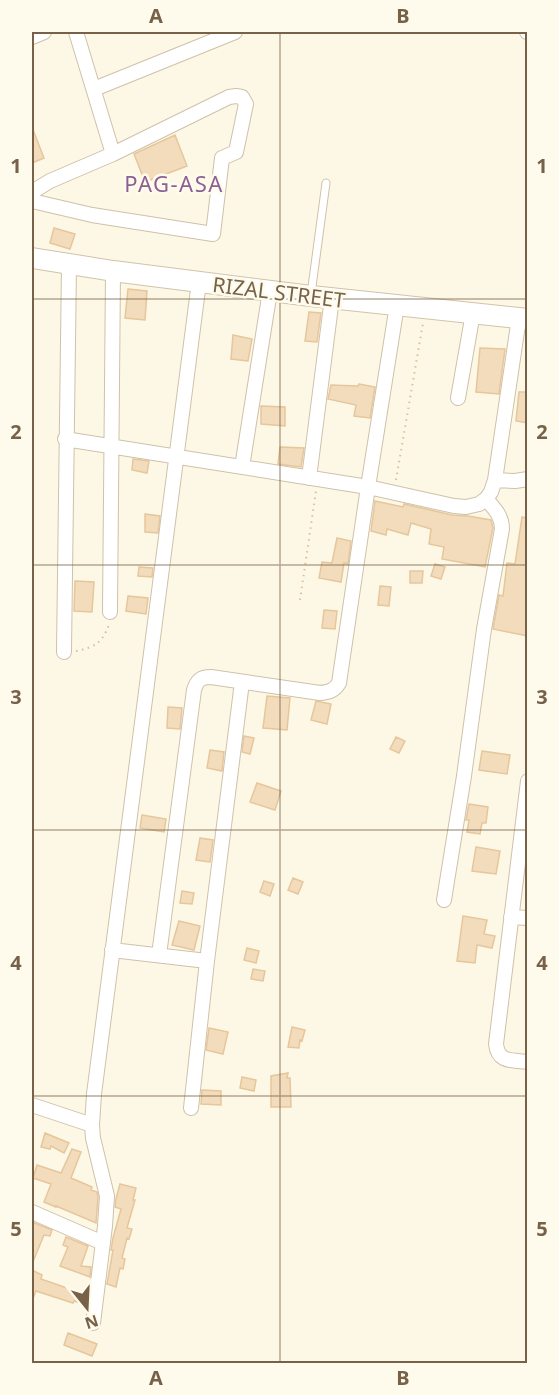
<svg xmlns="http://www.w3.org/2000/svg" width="559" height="1395" font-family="'Noto Sans',sans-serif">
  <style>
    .building { fill: #f3dcbc; stroke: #e6c69b; stroke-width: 1.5 }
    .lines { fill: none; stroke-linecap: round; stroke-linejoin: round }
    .lane-casing { stroke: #cfc1ab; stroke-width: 9 }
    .street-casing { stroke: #cfc1ab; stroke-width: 16 }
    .secondary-casing { stroke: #d2c3a8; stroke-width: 22 }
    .path { stroke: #d8c09e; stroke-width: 2; stroke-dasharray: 1.5 4.5; stroke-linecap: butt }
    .lane { stroke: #fff; stroke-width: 7 }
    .street { stroke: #fff; stroke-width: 14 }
    .secondary { stroke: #fff; stroke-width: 20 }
    .grid { fill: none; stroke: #776249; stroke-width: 1.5; stroke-opacity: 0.55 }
    .labels { text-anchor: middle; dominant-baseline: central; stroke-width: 5; stroke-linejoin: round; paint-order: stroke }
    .street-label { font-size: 21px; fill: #776249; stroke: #fffbec }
    .neighbourhood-label { font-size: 22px; letter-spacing: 1.5px; fill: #8c6093; stroke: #fffbec }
    .neatline { fill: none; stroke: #776249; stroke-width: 2 }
    .grid-label { font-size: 20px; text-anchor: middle; font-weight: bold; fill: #776249 }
  </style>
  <rect width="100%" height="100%" fill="#fdf8e5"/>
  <path class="building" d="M 32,127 L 44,158 L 32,163 Z
    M 175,135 L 187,166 L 145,182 L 134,154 Z
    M 54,228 L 75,234 L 70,249 L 50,243 Z
    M 128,289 L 147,291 L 145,320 L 125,318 Z
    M 309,312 L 321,313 L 317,342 L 305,341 Z
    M 233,335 L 252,339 L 248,361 L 231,359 Z
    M 480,348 L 505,349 L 499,394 L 476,392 Z
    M 359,384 L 375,387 L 370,418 L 354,416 L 356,405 L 328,399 L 331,385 L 358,386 Z
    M 519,392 L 528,392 L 528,423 L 516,421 Z
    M 261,406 L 285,407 L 285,426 L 261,424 Z
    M 280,447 L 304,448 L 301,467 L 278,464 Z
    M 133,459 L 149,461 L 147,473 L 132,470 Z
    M 375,501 L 403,507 L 404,504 L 452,515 L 468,516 L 491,520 L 493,528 L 485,567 L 442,559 L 444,547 L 429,544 L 431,529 L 411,523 L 408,535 L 387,529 L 386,535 L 371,531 Z
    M 145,514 L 160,516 L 158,533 L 145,532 Z
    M 522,517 L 528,518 L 528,636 L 493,629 L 499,595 L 503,596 L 507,563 L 515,564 Z
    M 337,538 L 351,541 L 348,564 L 344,563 L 341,582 L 319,578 L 322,562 L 332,563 Z
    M 435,564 L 445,567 L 441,579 L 431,576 Z
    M 139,567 L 153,568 L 152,577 L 138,576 Z
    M 410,571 L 423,571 L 422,583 L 410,583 Z
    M 75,581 L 94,582 L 92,612 L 74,611 Z
    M 380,586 L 391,587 L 389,606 L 378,605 Z
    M 128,596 L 148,598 L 146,614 L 126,611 Z
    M 324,610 L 337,611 L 335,629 L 322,628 Z
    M 267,696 L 290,698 L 287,730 L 263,728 Z
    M 316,701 L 331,704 L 327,724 L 311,720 Z
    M 168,707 L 182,708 L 180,729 L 167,728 Z
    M 244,736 L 254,738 L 250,754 L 242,752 Z
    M 396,737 L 405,741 L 399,753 L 390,749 Z
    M 210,750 L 224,752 L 222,771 L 207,768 Z
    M 482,751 L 510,755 L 507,774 L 479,770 Z
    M 257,783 L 281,791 L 275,810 L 250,802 Z
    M 469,804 L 488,807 L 486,823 L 482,823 L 480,834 L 467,832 L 469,820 L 466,820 Z
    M 142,815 L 166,819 L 164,832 L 140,828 Z
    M 200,838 L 213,840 L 210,862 L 196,860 Z
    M 476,847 L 500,851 L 496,874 L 472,871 Z
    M 293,878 L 303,882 L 298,894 L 288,890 Z
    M 264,881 L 274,884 L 270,896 L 260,892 Z
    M 182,891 L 194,893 L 192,904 L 180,903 Z
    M 463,916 L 487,920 L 484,934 L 495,936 L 492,948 L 477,945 L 475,963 L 457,961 Z
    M 179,921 L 200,926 L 194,950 L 172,945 Z
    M 247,948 L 259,951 L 256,963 L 244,960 Z
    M 253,969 L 265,971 L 263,981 L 251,979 Z
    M 292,1027 L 305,1030 L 302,1041 L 300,1040 L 299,1048 L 288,1047 Z
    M 209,1028 L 228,1032 L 223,1054 L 206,1050 Z
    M 288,1073 L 287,1078 L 290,1078 L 291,1107 L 271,1107 L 271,1076 Z
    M 242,1077 L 256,1080 L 254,1091 L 240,1088 Z
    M 202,1090 L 221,1091 L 221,1105 L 201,1104 Z
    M 45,1133 L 69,1143 L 64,1153 L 51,1146 L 50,1149 L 41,1147 Z
    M 72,1149 L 81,1152 L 71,1178 L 92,1187 L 91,1190 L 97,1192 L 98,1197 L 96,1223 L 56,1206 L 56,1207 L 44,1202 L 51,1184 L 33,1178 L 37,1165 L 61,1173 Z
    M 120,1184 L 136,1188 L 133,1200 L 135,1200 L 127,1228 L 132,1229 L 129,1239 L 127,1238 L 122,1258 L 125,1259 L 123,1269 L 120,1268 L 116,1287 L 107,1284 L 113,1250 L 111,1250 L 113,1238 L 121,1209 L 115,1207 L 116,1199 Z
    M 32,1222 L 52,1230 L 50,1236 L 44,1235 L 32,1264 Z
    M 66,1237 L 88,1246 L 81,1266 L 91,1267 L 90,1277 L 60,1266 L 68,1247 L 63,1245 Z
    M 32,1270 L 42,1275 L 41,1279 L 87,1295 L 84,1304 L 74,1301 L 73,1303 L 36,1291 L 32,1301 Z
    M 68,1333 L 97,1344 L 92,1356 L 64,1345 Z"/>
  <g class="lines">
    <g class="lane-casing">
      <path id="lane" d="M 311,294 L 326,183"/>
    </g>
    <g class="street-casing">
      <path id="street" d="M 76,32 L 113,154
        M 527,32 L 528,32
        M 32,37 L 44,32
        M 94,89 L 235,32
        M 32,192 L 50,181 L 113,154 L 229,97 L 236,96 L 242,97 L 246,104 L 236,152 L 222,158 L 213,234 L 92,215 L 32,201
        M 458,398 L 473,313
        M 65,439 L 368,487 L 454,506 L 466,507 L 479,504 L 486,499 L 491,492 L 495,480 L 519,318
        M 242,467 L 270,291
        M 309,478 L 332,298
        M 495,480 L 515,481 L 528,479
        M 110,612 L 113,271
        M 64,652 L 69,265
        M 528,781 L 496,1044 C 498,1063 512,1060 528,1062
        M 444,900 L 464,776 L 484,629 L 502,529 C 502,516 495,509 486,499
        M 511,917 L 528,918
        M 112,950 L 207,961
        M 159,955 L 194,690 C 197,680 201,677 211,677 L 320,693 C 329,692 334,691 339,683 L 368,487 L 397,305
        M 32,1105 L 92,1125
        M 191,1108 L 207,961 L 242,682
        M 32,1212 L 103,1243
        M 93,1323 L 105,1226 L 107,1196 L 93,1138 L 92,1125 L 94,1094 L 199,282"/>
    </g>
    <g class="secondary-casing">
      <path id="secondary" d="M 32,258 L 113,271 L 311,296 L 528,319"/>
    </g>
    <path class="path" d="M 396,480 L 423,323
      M 300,600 L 316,491
      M 76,651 C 95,647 101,644 109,625"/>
    <use href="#lane" class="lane"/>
    <use href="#street" class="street"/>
    <use href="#secondary" class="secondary"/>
  </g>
  <path class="grid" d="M 280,32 L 280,1364M 32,299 L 528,299M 32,565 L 528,565M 32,830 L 528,830M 32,1096 L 528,1096"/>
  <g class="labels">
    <g class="street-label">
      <text transform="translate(279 292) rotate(7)">RIZAL STREET</text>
    </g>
    <g class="neighbourhood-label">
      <text x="174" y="183">PAG-ASA</text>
    </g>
  </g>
  <rect width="559" height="1395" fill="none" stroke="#fffbec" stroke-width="66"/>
  <g transform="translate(87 1308) rotate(162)" stroke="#fffbec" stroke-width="4.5" paint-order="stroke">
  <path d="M0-4.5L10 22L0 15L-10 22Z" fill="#776249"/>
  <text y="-9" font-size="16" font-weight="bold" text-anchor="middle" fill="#776249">N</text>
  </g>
  <rect x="33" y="33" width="493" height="1329" class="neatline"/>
  <g class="grid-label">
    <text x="156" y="23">A</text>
    <text x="403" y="23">B</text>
    <text x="16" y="173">1</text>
    <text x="542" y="173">1</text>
    <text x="16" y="439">2</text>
    <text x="542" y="439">2</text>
    <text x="16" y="704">3</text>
    <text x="542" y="704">3</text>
    <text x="16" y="970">4</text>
    <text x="542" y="970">4</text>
    <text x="16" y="1236">5</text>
    <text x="542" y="1236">5</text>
    <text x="156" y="1385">A</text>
    <text x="403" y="1385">B</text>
  </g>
</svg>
